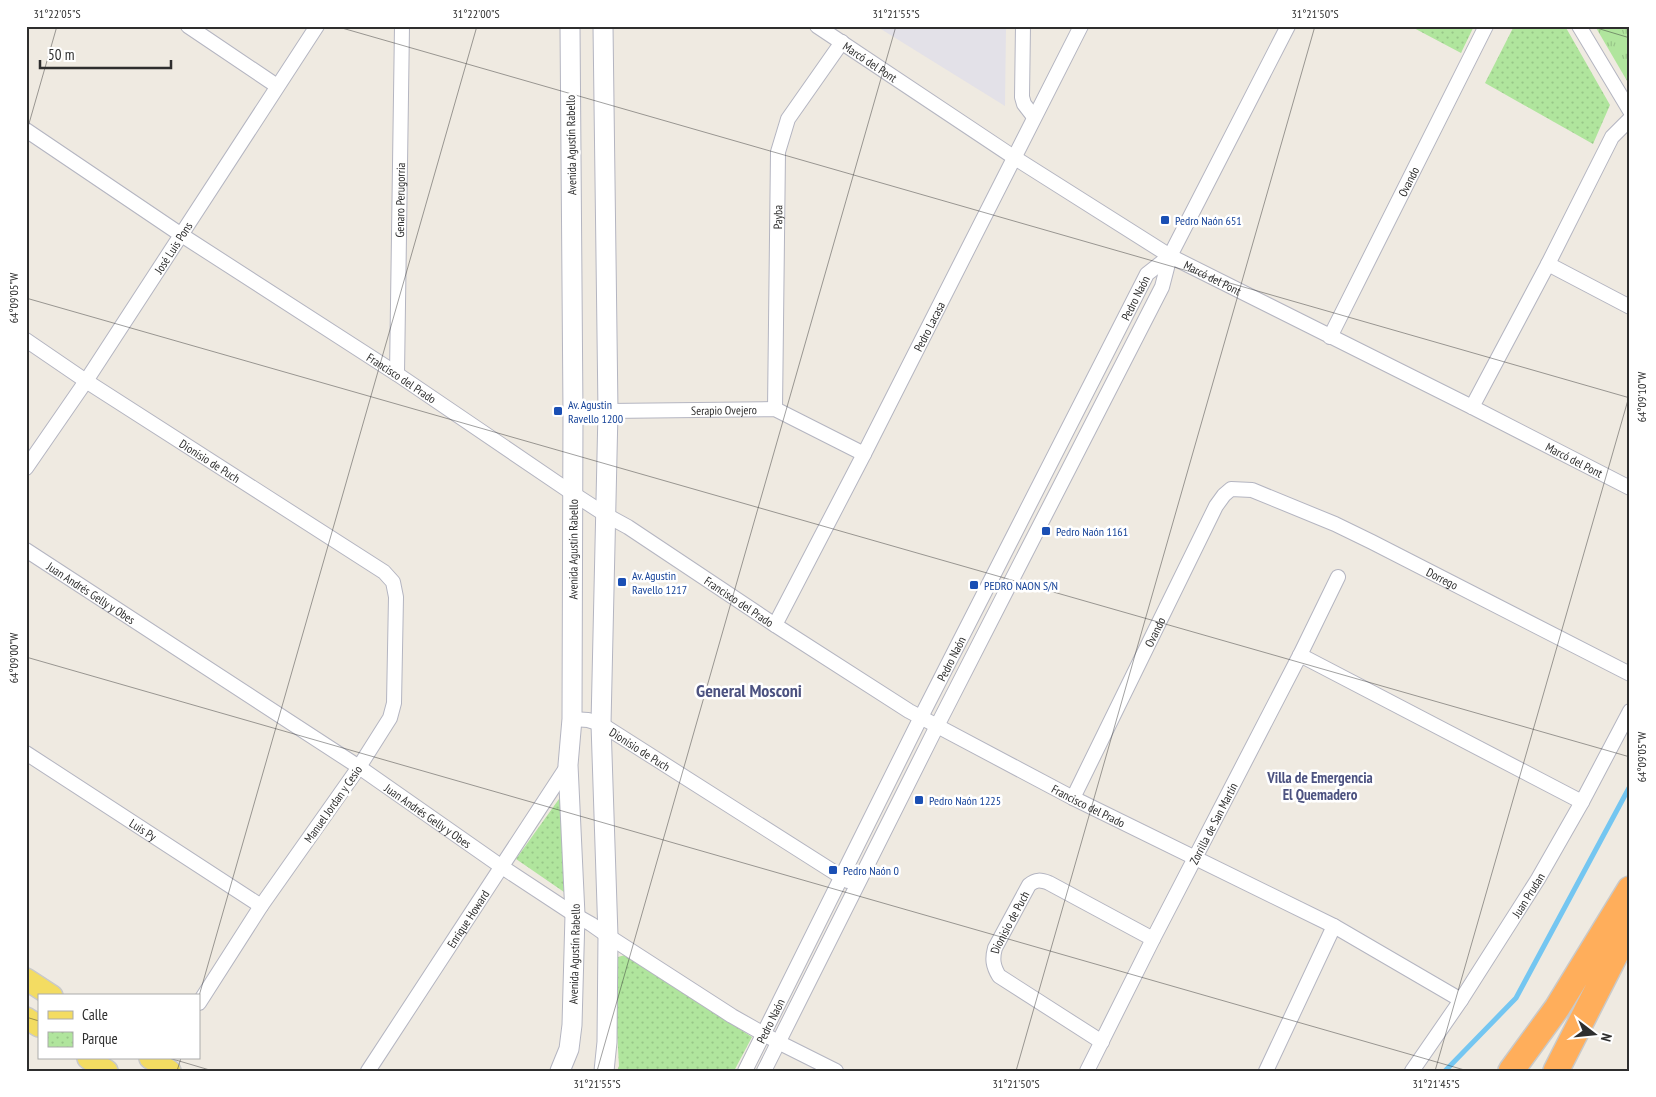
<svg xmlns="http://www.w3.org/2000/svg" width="1656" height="1097" font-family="'PT Sans Narrow',sans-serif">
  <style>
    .industrial { fill: #e3e1e8 }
    .grass { fill: url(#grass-tufts) }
    .park { fill: url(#park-dots) }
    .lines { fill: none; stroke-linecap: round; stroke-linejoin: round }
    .stream { stroke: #74c6f1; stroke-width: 5 }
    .street-casing { stroke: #b4b5c1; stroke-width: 16 }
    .secondary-casing { stroke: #b4b5c1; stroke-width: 21 }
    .primary-casing { stroke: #c9c9c9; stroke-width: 24 }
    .highway-casing { stroke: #c9c9c9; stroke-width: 28 }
    .street { stroke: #fff; stroke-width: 14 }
    .secondary { stroke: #fff; stroke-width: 19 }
    .primary { stroke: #f3dc62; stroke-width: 21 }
    .highway { stroke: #ffae5b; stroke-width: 25 }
    .ticks { fill: none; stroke: #2e2e2e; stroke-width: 1; stroke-opacity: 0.45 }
    .transit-dot { fill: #1a4fb4; stroke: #fff; stroke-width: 2 }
    .labels { text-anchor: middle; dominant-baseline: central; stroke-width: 5; stroke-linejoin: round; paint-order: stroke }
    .street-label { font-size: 12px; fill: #2e2e2e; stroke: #fff }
    .transit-label { font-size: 12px; fill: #164399; stroke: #fff; text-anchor: start }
    .quarter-label { font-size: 15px; font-weight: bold; fill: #4c5280; stroke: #fff }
    .district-label { font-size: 18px; font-weight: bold; fill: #4c5280; stroke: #fff }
    .neatline { fill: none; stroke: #2e2e2e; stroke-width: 2 }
    .ticks-label { font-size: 12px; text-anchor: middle; fill: #2e2e2e }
  </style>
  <defs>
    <pattern id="grass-tufts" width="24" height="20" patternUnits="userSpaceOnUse" patternTransform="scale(1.25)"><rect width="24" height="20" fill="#b0e59d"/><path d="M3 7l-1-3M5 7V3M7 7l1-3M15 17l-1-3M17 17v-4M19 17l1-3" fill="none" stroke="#98c588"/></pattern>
    <pattern id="park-dots" width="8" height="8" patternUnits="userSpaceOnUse" patternTransform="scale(1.25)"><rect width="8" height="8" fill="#b0e59d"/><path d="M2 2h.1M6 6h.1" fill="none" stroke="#98c588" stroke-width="1.8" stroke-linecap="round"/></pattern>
  </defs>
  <rect width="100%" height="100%" fill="#efeae1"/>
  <path class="industrial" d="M 876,26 L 1006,26 L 1005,106 Z"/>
  <path class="grass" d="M 1595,26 L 1630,26 L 1630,86 Z"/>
  <path class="park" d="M 1410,26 L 1474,26 L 1461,53 Z
    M 1514,26 L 1565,26 L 1610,105 L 1593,144 L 1485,83 Z
    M 564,792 L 564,892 L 516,859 Z
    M 625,955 L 752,1037 L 734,1071 L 617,1071 L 619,1066 L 613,963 L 618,957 Z"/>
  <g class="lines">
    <path class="stream" d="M 1445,1071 L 1516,998 L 1630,786"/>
    <g class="street-casing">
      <g id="street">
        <path d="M 188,26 L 277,86"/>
        <path id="s1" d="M 817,26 L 1015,158 L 1170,256 L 1472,407 L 1630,488"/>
        <path d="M 1023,26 L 1022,97 L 1024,104 L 1034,117"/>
        <path d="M 1579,26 L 1630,111"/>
        <path id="s2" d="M 26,130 L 180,234 L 397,374 L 572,493 L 606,515 L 628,527 L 775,625 L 909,711 L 1073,798 L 1334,926 L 1461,1000"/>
        <path d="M 1548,264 L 1630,307"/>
        <path id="s3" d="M 1330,337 L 1486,26"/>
        <path id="s4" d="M 26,340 L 86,381 L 384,572 L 393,582 L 396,597 L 394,703 L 390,718 L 359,767 L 261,906 L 199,1003"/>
        <path id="s5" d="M 397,374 L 402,26"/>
        <path d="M 1472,407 L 1548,264 L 1612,137 L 1630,119"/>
        <path id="s6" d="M 775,409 L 778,152 L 788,119 L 842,42"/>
        <path id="s7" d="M 573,413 L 608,411 L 775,409 L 864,454"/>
        <path id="s8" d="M 26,468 L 86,381 L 317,26"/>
        <path id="s9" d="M 26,550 L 359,767 L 502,867 L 575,915 L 591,924 L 608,936 L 732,1016 L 778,1042 L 836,1071"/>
        <path id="s10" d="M 775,625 L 864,454 L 1081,26"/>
        <path d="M 1300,655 L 1582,802"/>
        <path id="s11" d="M 572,719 L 588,720 L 601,724 L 848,881"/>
        <path id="s12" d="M 26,753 L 261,906"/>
        <path id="s13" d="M 1073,798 L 1216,506 L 1224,495 L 1231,489 L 1252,490 L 1335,524 L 1372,542 L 1630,674"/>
        <path id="s14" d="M 1102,1042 L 999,976 C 993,966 992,959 995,948 L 1029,885 C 1036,879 1041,880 1049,883 L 1153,939"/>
        <path id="s15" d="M 368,1071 L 568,765"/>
        <path id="s16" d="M 745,1071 L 921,717 L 1147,274 L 1170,256"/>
        <path d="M 764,1071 L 937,726 L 1162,287 L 1170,256 L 1288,26"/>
        <path id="s17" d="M 1087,1071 L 1153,939 L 1300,655 L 1338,577"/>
        <path d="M 1266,1071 L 1334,926"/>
        <path id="s18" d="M 1412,1071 L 1461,1000 L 1538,879 L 1582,802 L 1630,711"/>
      </g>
    </g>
    <g class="secondary-casing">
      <g id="secondary">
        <path d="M 603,26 L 608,411 L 601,724 L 608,936 L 607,1042 L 604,1071"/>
        <path id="s19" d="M 560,1071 L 569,1049 L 572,1025 L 575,915 L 568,765 L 572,719 L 573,413 L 570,26"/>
      </g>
    </g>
    <g class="primary-casing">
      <path id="primary" d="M 26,979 L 52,996
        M 26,1018 L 39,1026
        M 88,1058 L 107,1071
        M 150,1058 L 170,1071"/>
    </g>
    <g class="highway-casing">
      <path id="highway" d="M 1511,1071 L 1557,1008 L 1630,889
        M 1556,1071 L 1630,926"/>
    </g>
    <use href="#street" class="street"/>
    <use href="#secondary" class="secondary"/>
    <use href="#primary" class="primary"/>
    <use href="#highway" class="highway"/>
  </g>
  <path class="ticks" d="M 335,26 L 1630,398M 1590,26 L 1630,38M 26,134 L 57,26M 26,298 L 1630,757M 26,657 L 1468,1071M 199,996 L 477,26M 26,1017 L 39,1021M 169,1058 L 213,1071M 177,1071 L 181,1058M 597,1071 L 896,26M 1016,1071 L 1315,26M 1435,1071 L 1630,393"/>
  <g class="transit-dot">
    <rect x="1160" y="215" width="10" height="10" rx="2.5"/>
    <rect x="553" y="406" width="10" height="10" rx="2.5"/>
    <rect x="1041" y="526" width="10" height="10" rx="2.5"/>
    <rect x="617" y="577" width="10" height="10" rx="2.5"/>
    <rect x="969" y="580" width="10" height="10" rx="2.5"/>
    <rect x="914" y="795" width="10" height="10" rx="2.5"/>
    <rect x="828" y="865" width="10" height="10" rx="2.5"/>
  </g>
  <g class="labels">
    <g class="street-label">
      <text stroke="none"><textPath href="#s1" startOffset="64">Marcó del Pont</textPath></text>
      <text transform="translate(571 145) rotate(-91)">Avenida Agustín Rabello</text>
      <text stroke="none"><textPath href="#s3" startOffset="174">Ovando</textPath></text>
      <text stroke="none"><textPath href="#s5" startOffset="174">Genaro Perugorria</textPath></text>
      <text stroke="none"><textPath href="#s6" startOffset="192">Payba</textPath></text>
      <text stroke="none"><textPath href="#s8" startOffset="265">José Luis Pons</textPath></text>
      <text stroke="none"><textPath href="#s1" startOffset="469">Marcó del Pont</textPath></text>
      <text stroke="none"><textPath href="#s16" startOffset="866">Pedro Naón</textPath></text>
      <text stroke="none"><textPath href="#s10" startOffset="336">Pedro Lacasa</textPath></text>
      <text stroke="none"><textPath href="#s2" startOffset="450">Francisco del Prado</textPath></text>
      <text stroke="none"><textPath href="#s7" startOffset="151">Serapio Ovejero</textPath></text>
      <text stroke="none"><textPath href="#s1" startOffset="874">Marcó del Pont</textPath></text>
      <text stroke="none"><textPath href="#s4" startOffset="220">Dionisio de Puch</textPath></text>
      <text stroke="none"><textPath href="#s19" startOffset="524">Avenida Agustín Rabello</textPath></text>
      <text stroke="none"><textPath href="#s13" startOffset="579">Dorrego</textPath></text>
      <text stroke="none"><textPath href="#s9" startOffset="78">Juan Andrés Gelly y Obes</textPath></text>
      <text stroke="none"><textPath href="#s2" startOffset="855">Francisco del Prado</textPath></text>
      <text stroke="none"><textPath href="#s13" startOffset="185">Ovando</textPath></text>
      <text stroke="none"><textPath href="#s16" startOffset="461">Pedro Naón</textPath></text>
      <text stroke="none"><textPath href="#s11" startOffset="76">Dionisio de Puch</textPath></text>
      <text transform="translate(333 804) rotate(-55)">Manuel Jordan y Cesio</text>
      <text stroke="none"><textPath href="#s2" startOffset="1260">Francisco del Prado</textPath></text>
      <text stroke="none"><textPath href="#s9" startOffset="482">Juan Andrés Gelly y Obes</textPath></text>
      <text stroke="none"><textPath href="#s17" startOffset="278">Zorrilla de San Martín</textPath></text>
      <text stroke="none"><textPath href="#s12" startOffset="140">Luis Py</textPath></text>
      <text stroke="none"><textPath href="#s18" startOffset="211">Juan Prudan</textPath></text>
      <text stroke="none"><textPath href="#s15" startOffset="182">Enrique Howard</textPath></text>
      <text stroke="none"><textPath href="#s14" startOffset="181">Dionisio de Puch</textPath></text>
      <text stroke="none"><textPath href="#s19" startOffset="119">Avenida Agustín Rabello</textPath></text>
      <text stroke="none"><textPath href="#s16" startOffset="56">Pedro Naón</textPath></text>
    </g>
    <g class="transit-label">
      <text x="1175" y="220">Pedro Naón 651</text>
      <text x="568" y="404">Av. Agustin<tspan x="568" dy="14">Ravello 1200</tspan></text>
      <text x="1056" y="531">Pedro Naón 1161</text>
      <text x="632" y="575">Av. Agustin<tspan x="632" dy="14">Ravello 1217</tspan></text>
      <text x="984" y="585">PEDRO NAON S/N</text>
      <text x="929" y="800">Pedro Naón 1225</text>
      <text x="843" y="870">Pedro Naón 0</text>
    </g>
    <g class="quarter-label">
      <text x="1320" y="777">Villa de Emergencia<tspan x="1320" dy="17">El Quemadero</tspan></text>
    </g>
    <g class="district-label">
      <text x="749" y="690">General Mosconi</text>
    </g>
  </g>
  <rect width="1656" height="1097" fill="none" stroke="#ffffff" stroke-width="55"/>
  <rect x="38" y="994" width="162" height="65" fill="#ffffff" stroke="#ababab"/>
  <rect x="48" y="1011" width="25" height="8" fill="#f3dc62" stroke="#ababab"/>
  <text x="82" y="1020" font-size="15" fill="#2e2e2e">Calle</text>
  <rect x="48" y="1032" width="25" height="15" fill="url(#park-dots)" stroke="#ababab"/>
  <text x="82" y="1044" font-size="15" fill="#2e2e2e">Parque</text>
  <g transform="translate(1594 1034) rotate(106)" stroke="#ffffff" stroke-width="4" paint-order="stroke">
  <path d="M0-4L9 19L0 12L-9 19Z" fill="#2e2e2e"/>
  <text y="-8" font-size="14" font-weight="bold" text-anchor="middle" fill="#2e2e2e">N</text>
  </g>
  <path d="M40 60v8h131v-8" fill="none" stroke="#2e2e2e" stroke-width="2.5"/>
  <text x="48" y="60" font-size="15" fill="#2e2e2e" stroke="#ffffff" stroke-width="4" paint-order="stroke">50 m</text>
  <rect x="28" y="28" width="1600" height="1042" class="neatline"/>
  <g class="ticks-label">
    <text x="57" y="18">31°22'05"S</text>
    <text x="476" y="18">31°22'00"S</text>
    <text x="896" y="18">31°21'55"S</text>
    <text x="1315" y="18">31°21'50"S</text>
    <text transform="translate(14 298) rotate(-90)" y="4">64°09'05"W</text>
    <text transform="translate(1642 397) rotate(-90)" y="4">64°09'10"W</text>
    <text transform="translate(14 658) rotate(-90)" y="4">64°09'00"W</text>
    <text transform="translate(1642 757) rotate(-90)" y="4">64°09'05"W</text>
    <text x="597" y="1088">31°21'55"S</text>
    <text x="1016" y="1088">31°21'50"S</text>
    <text x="1436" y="1088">31°21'45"S</text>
  </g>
</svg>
